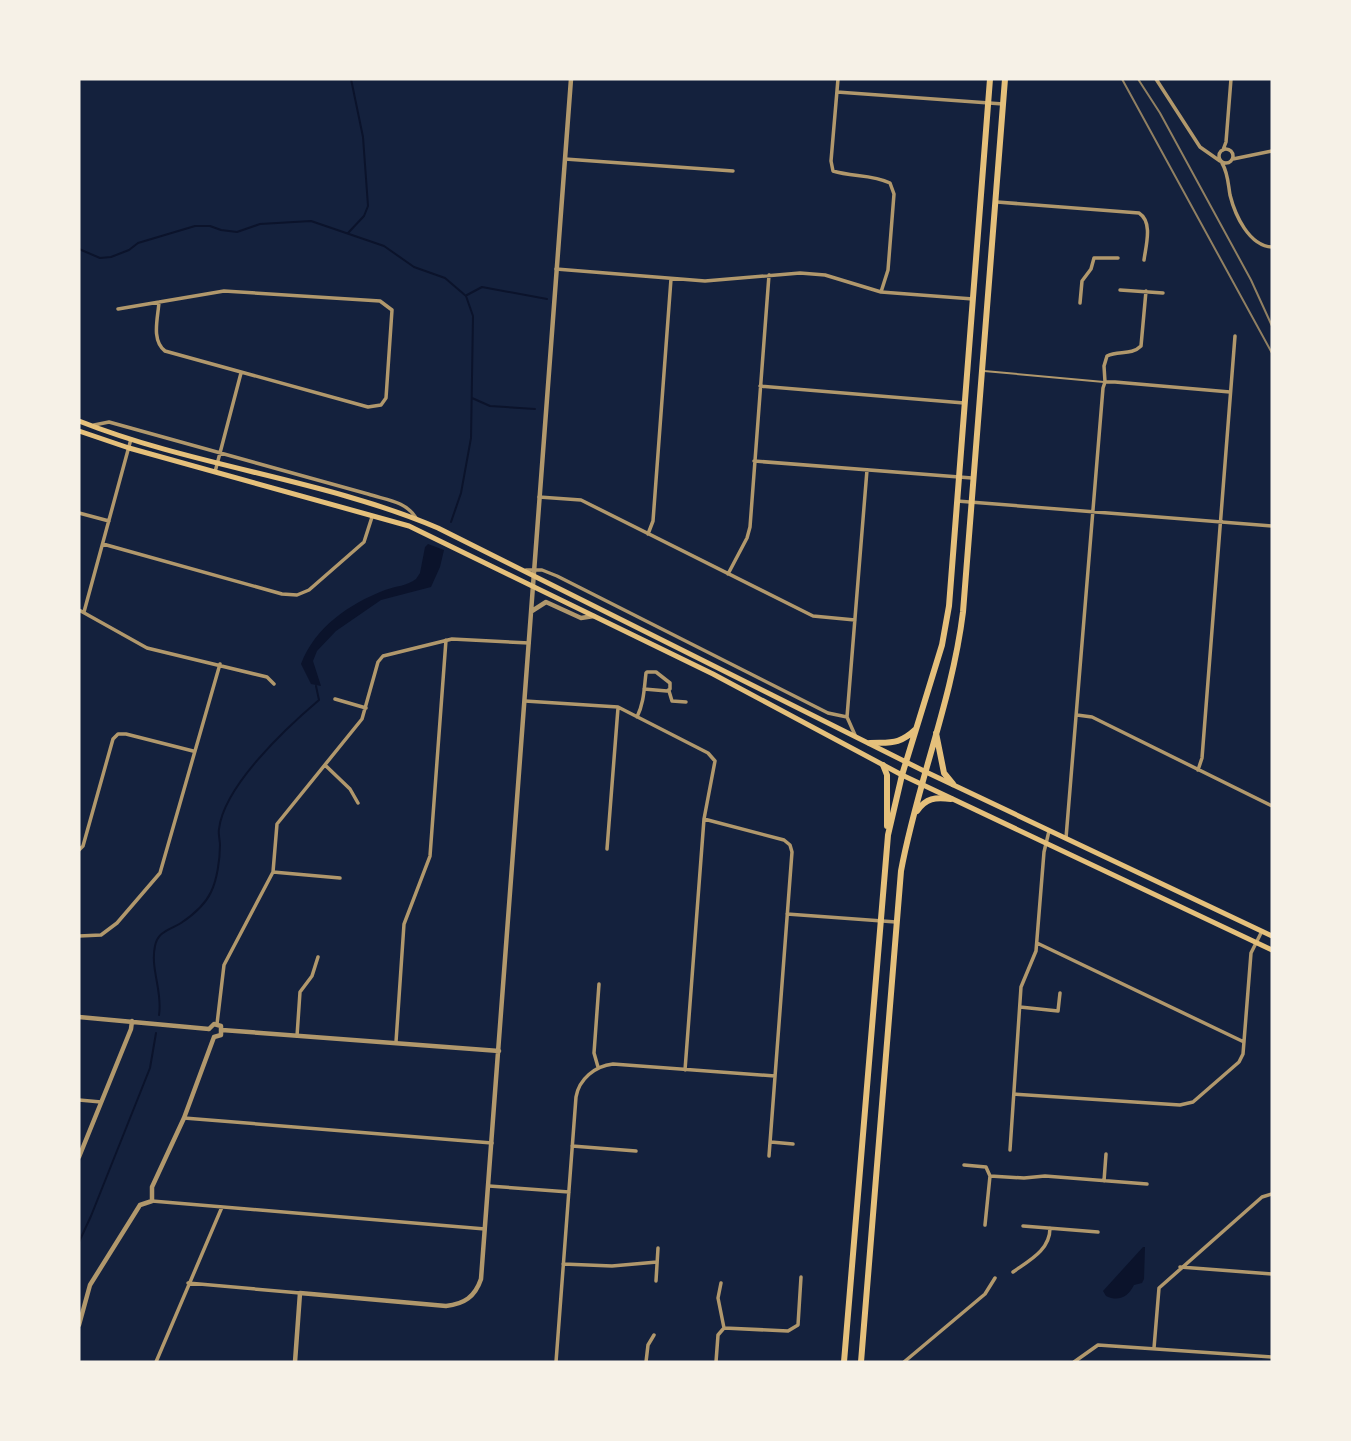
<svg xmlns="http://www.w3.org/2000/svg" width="1351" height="1441" font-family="'Space Grotesk',sans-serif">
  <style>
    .water { fill: #0b132b }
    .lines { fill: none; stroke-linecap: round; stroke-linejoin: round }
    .stream { stroke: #0b132b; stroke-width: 2 }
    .service { stroke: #b1986c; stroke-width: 2 }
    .minor { stroke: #b1986c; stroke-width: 3.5 }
    .tertiary { stroke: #b1986c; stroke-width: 4.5 }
    .secondary { stroke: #e5c07b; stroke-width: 5 }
    .primary { stroke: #e5c07b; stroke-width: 6 }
    .rail { stroke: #918062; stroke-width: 2 }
  </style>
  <rect width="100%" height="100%" fill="#14213d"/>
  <path class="water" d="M 428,544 L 444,550 L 440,567 L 431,587 L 381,600 L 336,631 L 317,651 L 313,661 L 321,686 L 311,684 L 301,664 C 315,627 349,604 385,590 C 396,586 407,586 416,579 L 420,573 L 425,547 Z
    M 1143,1247 L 1145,1247 L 1144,1279 L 1142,1283 L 1134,1285 C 1128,1297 1119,1302 1106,1296 L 1103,1291 Z"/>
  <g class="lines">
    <path class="stream" d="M 348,233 L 364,216 L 368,206 L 363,137 L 351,79
      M 79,249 L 100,258 L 111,257 L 129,250 L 138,243 L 195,226 L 210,226 L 221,230 L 237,232 L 260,224 L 311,221 L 384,246 L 414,267 L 445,278 L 466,296 L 473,316 L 471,438 L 461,493 L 451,522
      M 467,295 L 482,287 L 547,299
      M 472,398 L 490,406 L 535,409
      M 159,1015 C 163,992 150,969 155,946 C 158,931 170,930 181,923 C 193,915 205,905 211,892 C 217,880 220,859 220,845 C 220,840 218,834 219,829 C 224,786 286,728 319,700 L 316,686
      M 79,1242 L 91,1216 L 150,1068 L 156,1033"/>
    <path class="service" d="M 984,371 L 1104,382"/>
    <path class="minor" d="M 838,79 L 831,161 L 833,171 C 852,177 872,174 890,183 L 894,194 L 888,270 L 881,292
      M 1156,79 L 1200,147 L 1220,161
      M 837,92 L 1003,104
      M1219 156a7 7 0 1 1 14 0a7 7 0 1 1-14 0Z
      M 1223,150 L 1226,142 L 1231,79
      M 565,159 L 733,171
      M 1233,159 L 1272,151
      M 1222,163 C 1228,173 1228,183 1230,195 C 1235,215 1249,246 1272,247
      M 997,202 L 1139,213 C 1153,222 1146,245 1144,260
      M 556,269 L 705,281 L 800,273 L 825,275 L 881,292 L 973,299
      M 1120,290 L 1163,293
      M 1080,303 L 1082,281 L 1091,269 L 1094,258 L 1118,258
      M 118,309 L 224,291 L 380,301 L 392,310 L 386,398 L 381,405 L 368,407 L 165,351 C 151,340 158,318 159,302
      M 1105,382 L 1104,366 L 1107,356 C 1118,350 1131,356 1141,346 L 1146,291
      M 760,386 L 964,403
      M 94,425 L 109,422 L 368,494 C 386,500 406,501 416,518
      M 754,461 L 972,478
      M 215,472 L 241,373
      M 539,497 L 581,500 L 813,616 L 855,620
      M 957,501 L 1272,526
      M 79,513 L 109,521
      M 648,534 L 653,521 L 671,279
      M 103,544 L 282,594 L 297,595 L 309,590 L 364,542 L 372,517
      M 526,570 L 542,570 L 557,576 L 828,713 L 847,717
      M 728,574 L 747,538 L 750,527 L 769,275
      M 79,610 L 147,648 L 267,677 L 274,684
      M 84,612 L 131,439
      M 669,691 L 672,701 L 686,702
      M 335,699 L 366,708
      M 525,701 L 618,707 L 708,753 L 715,761 L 704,819 L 685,1070
      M 1077,715 L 1092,717 L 1272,806
      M 637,717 C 644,703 644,689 646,673 L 647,672 L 656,672 L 670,683 L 670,689 L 667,691 L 644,689
      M 855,735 L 847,717 L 867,470
      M 325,765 L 350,789 L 358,803
      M 1198,770 L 1202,758 L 1235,336
      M 704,819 L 784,840 L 790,845 L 792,852 L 769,1156
      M 1066,838 L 1103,388 L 1105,382 L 1115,382 L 1230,392
      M 607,849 L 618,708
      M 79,850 L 83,846 L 113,739 L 118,734 L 126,734 L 193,751
      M 273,872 L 340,878
      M 787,914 L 896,922
      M 79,936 L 101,935 L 117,923 L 160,873 L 220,664
      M 1037,943 L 1244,1042
      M 1020,1007 L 1058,1011 L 1060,993
      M 217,1024 L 224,965 L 273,872 L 277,824 L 362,719 L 378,662 L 383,656 L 452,639 L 529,643
      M 297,1036 L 300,992 L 312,976 L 318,957
      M 396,1042 L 404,924 L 430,856 L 446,640
      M 598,1067 L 594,1053 L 599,984
      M 1014,1094 L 1180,1105 L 1193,1102 L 1239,1062 L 1243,1054 L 1251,953 L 1262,931
      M 79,1100 L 101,1102
      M 184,1118 L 492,1143
      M 771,1142 L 793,1144
      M 572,1146 L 636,1151
      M 1010,1150 L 1021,987 L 1036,951 L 1044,852 L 1049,831
      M 964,1165 L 986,1167 L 990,1176 L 985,1225
      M 990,1176 L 1024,1178 L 1045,1176 L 1147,1184
      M 1104,1181 L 1106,1154
      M 489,1186 L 569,1192
      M 152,1201 L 485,1229
      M 1023,1226 L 1098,1232
      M 563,1264 L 612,1266 L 657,1262
      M 1180,1267 L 1272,1274
      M 1013,1272 C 1030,1260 1050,1250 1050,1228
      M 656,1281 L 658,1248
      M 188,1283 L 300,1293
      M 721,1283 L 718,1298 L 724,1328
      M 1154,1348 L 1159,1288 L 1262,1197 L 1272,1194
      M 156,1362 L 222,1207
      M 556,1362 L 576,1097 C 579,1079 595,1066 613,1064 L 775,1076
      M 646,1362 L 648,1345 L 654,1335
      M 716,1362 L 718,1335 L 724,1328 L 788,1331 L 798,1325 L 801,1277
      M 904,1362 L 985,1294 L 995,1278
      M 1074,1362 L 1098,1345 L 1272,1357"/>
    <path class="tertiary" d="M 532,611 L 546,602 L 581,618 L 594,616
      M 79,1017 L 209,1029
      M 209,1029 L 214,1024 L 221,1026 L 221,1035 L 214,1037
      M 222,1030 L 499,1051
      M 79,1157 L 131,1029 L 132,1021
      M 79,1325 L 90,1285 L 140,1205 L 152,1201 L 152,1187 L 184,1118 L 214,1037
      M 295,1362 L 300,1293 L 446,1306 C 464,1304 475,1297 481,1279 L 571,79"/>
    <path class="secondary" d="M 79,421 C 195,467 323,479 438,528 L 926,772 L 1272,936
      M 79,431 L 129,448 L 409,526 L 713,674 L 902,775 L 1272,950"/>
    <path class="primary" d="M 936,733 L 944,773 L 953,784
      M 870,743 C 891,742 899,745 916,729
      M 883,765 L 887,775 L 887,826
      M 917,811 C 926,798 935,797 951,799
      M 844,1362 L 888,835 L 902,775 L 942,645 L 949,606 L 990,79
      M 861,1362 L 901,871 C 917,784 952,701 963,612 L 1005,79"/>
    <path class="rail" d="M 1122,79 L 1272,353
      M 1138,79 L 1160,113 L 1251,280 L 1272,326"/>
  </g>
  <rect width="1351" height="1441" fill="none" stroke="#f6f1e7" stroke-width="161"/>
</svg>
